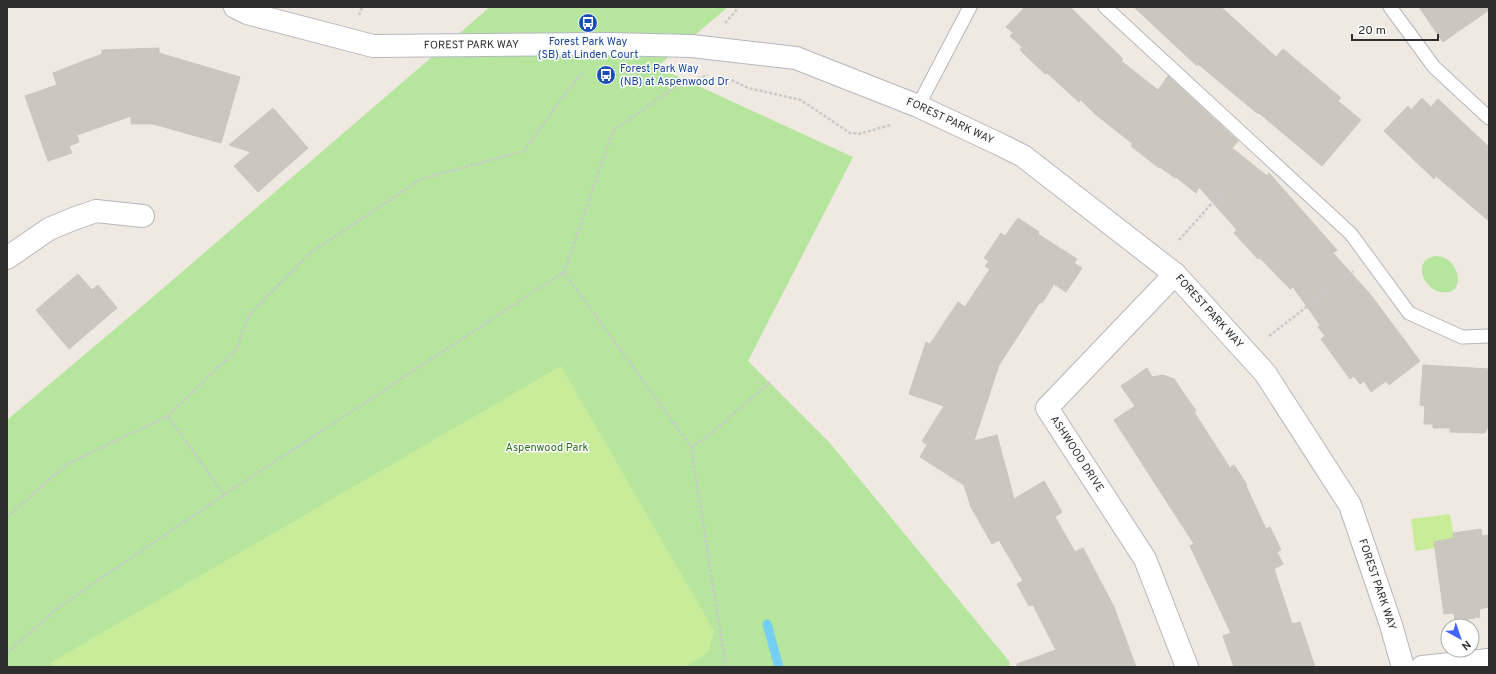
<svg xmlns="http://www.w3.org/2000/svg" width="1496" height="674" font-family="Overpass,sans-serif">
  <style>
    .green { fill: #b6e59e }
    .pitch { fill: #c9ec9a }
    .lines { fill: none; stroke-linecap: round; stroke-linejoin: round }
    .stream { stroke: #75cff0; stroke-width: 9 }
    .building { fill: #cbc7bf; stroke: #cbc5ba }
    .lane-casing { stroke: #b4b7c1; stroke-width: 15 }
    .street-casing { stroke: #b4b7c1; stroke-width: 24 }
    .secondary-casing { stroke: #b4b7c1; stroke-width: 24 }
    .path { stroke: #c9c9c9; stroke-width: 2.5; stroke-dasharray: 3 2; stroke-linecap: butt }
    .lane { stroke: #fff; stroke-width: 13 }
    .street { stroke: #fff; stroke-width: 22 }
    .secondary { stroke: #fff; stroke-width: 22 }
    .labels { text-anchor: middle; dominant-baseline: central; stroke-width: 3; stroke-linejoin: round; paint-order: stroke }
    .transit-label { font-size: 11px; fill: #164399; stroke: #fff }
    .street-label { font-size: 11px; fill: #2e2e2e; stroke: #fff }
    .park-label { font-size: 11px; fill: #2c6e1b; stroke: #fff }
  </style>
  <rect width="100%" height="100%" fill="#efe9e1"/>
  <path class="green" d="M 490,7 L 728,7 L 657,67 L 853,157 L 748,361 L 829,442 L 1009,661 L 1010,667 L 7,667 L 7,420 L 147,302 Z
    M 1436,256 C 1459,257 1465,289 1449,292 C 1425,297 1409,259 1436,256 Z"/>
  <path class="pitch" d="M 561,366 L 714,631 L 708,653 L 685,667 L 53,667 L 50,663 Z
    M 1450,514 L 1454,538 L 1434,542 L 1435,548 L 1415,551 L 1411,519 Z"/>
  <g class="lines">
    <path class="stream" d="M 767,624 L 779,667"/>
  </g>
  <path class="building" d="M 1025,7 L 1070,7 L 1123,59 L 1121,61 L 1158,90 L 1168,76 L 1238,141 L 1232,148 L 1267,176 L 1269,173 L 1337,250 L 1333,253 L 1370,294 L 1420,361 L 1389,385 L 1386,381 L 1371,392 L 1364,381 L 1360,384 L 1354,376 L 1350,379 L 1321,339 L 1325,336 L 1318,327 L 1320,325 L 1293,287 L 1290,289 L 1260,258 L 1258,259 L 1234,233 L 1237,230 L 1199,187 L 1196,193 L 1176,177 L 1175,178 L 1160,167 L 1159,168 L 1131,146 L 1133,144 L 1095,114 L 1081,100 L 1079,102 L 1047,73 L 1045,74 L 1020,50 L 1022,47 L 1010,36 L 1013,33 L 1006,27 Z
    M 1134,7 L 1221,7 L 1276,57 L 1283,49 L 1341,98 L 1338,101 L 1361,120 L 1322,166 L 1259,113 L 1258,114 L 1198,64 L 1197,66 Z
    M 1419,7 L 1489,7 L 1489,10 L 1443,42 Z
    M 159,48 L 159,53 L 240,77 L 221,143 L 153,124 L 131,124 L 131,116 L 77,135 L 79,142 L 69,146 L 72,153 L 48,161 L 25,96 L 57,85 L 53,73 L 102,54 L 102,50 Z
    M 1422,98 L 1431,107 L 1438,99 L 1489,147 L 1489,221 L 1436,176 L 1434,179 L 1384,131 L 1408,106 L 1411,110 Z
    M 273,108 L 308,148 L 258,192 L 234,166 L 251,152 L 229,145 Z
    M 1018,218 L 1039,232 L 1038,234 L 1077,259 L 1074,263 L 1082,268 L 1066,292 L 1054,284 L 1042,303 L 1040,302 L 999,365 L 974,441 L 997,435 L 1014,499 L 1044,481 L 1062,512 L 1055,517 L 1075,552 L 1083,548 L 1114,607 L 1136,667 L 1017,667 L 1017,664 L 1056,650 L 1033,605 L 1029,606 L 1017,584 L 1023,581 L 999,540 L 992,544 L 971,507 L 964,485 L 920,457 L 927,445 L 922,441 L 944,406 L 909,394 L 926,342 L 930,344 L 958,302 L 965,307 L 990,269 L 985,266 L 989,261 L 984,258 L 1001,233 L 1005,236 Z
    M 78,274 L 92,290 L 98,285 L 117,308 L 69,349 L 36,310 Z
    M 1423,365 L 1489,369 L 1489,424 L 1485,433 L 1450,432 L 1450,428 L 1433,428 L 1433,424 L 1424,424 L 1425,406 L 1420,405 Z
    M 1147,368 L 1152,377 L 1163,375 L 1174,379 L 1196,411 L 1194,412 L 1230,468 L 1234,465 L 1247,485 L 1246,486 L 1266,529 L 1270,527 L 1281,550 L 1277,552 L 1283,564 L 1274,569 L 1292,624 L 1300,622 L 1315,667 L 1234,667 L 1223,636 L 1231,633 L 1190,546 L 1194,544 L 1114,420 L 1135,406 L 1121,386 Z
    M 1481,529 L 1482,536 L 1489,535 L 1489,607 L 1479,609 L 1480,617 L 1455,621 L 1454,613 L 1444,614 L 1434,542 L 1454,538 L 1453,533 Z"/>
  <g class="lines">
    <g class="lane-casing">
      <path id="lane" d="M 1105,7 L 1351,234 L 1409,313 L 1462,337 L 1489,336
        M 1390,7 L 1434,67 L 1489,118
        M 918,106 L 970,7"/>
    </g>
    <g class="street-casing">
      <g id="street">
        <path d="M 7,258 L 49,229 L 73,219 L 96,211 L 143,216"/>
        <path id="s1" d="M 1175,274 L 1047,408 L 1145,559 L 1187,667"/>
        <path d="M 1422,667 L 1489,660"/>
      </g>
    </g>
    <g class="secondary-casing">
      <g id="secondary">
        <path id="s2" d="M 235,7 L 247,13 L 373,46 L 607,44 L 692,46 L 796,58 L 918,106 L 999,144 L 1023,156 L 1175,274 L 1265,373 L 1350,505 L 1391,625 L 1403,667"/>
      </g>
    </g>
    <path class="path" d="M 359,15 L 362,7
      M 725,23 L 739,7
      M 727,78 L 748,88 L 801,100 L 850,133 L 859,134 L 890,125
      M 1179,240 L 1246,165
      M 564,272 L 691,447 L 726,667
      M 1269,336 L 1353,271
      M 168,416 L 224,495
      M 691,447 L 712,433 L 770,382
      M 7,517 L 67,464 L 168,416 L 236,350 L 249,315 L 310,253 L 421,179 L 524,151 L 567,91 L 582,74
      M 7,653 L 60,606 L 224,495 L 564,272 L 613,131 L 678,85 L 708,75"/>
    <use href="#lane" class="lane"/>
    <use href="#street" class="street"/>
    <use href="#secondary" class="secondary"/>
  </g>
  <defs>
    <g id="bus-disc" transform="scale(1)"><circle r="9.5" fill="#1a4fb4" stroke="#fff"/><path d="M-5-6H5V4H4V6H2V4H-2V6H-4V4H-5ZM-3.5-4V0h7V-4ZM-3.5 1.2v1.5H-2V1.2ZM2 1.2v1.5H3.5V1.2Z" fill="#fff"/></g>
  </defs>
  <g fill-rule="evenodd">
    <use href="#bus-disc" x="588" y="23"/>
    <use href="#bus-disc" x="606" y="75"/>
  </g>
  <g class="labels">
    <g class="transit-label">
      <text x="588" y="42">Forest Park Way<tspan x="588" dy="13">(SB) at Linden Court</tspan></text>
      <text x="620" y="69" text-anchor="start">Forest Park Way<tspan x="620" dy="13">(NB) at Aspenwood Dr</tspan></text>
    </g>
    <g class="street-label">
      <text stroke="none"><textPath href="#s2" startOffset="242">FOREST PARK WAY</textPath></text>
      <text stroke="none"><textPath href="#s2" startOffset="734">FOREST PARK WAY</textPath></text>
      <text stroke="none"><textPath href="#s2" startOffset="1058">FOREST PARK WAY</textPath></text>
      <text stroke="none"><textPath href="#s1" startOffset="240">ASHWOOD DRIVE</textPath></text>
      <text stroke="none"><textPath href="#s2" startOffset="1382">FOREST PARK WAY</textPath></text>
    </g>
    <g class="park-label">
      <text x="547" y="448">Aspenwood Park</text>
    </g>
  </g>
  <rect width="1496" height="674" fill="none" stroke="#2e2e2e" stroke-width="16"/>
  <g transform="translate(1460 638) rotate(140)"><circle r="19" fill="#ffffff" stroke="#ababab"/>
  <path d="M0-3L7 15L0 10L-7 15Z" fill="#4264fb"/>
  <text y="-6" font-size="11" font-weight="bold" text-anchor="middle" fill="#2e2e2e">N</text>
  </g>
  <path d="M1352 34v6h86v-6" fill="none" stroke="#2e2e2e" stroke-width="2"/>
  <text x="1358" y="34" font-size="12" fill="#2e2e2e" stroke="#ffffff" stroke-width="3" paint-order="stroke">20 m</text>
</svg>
